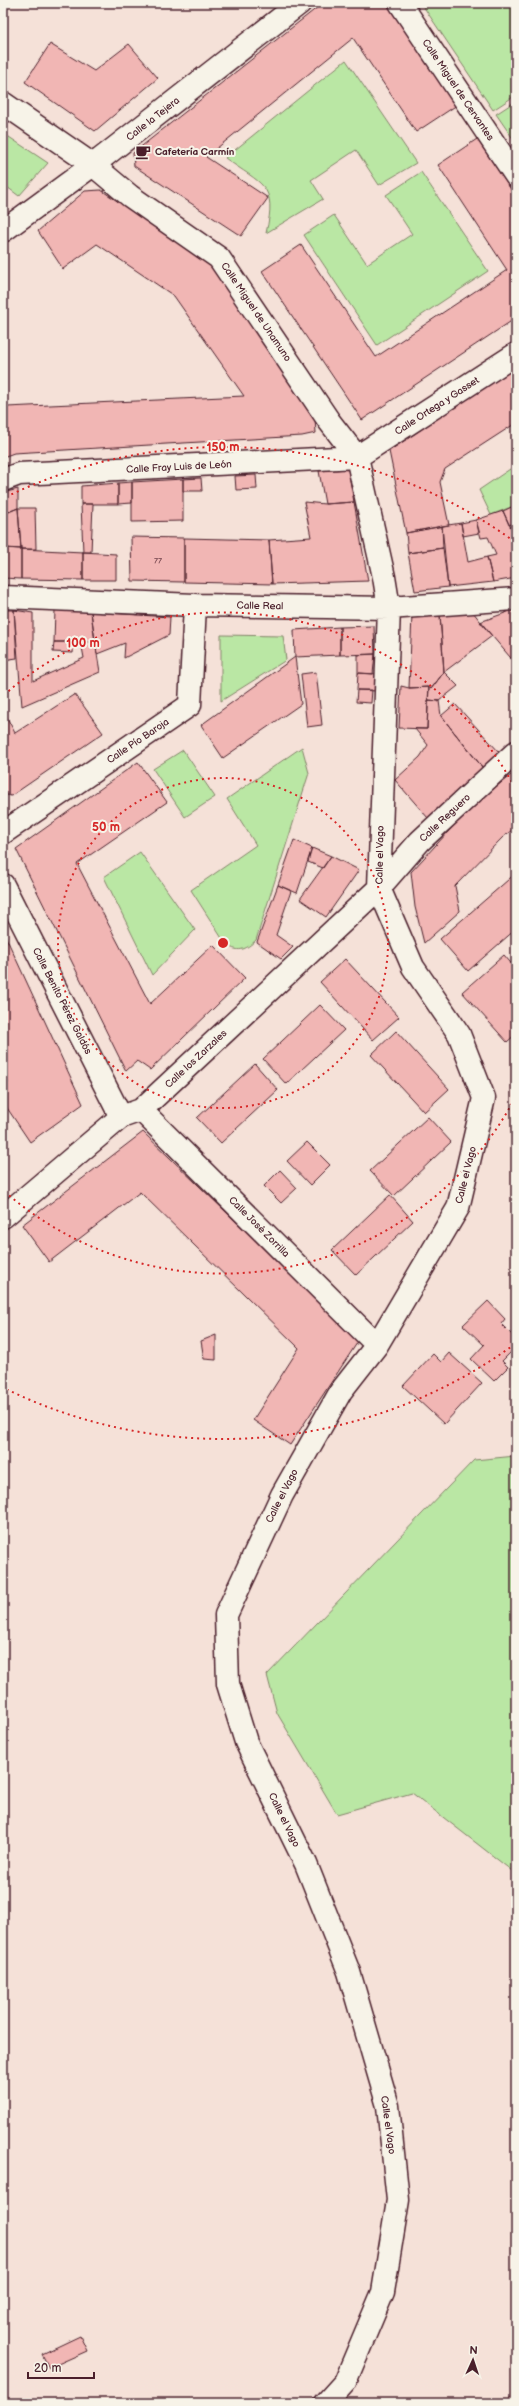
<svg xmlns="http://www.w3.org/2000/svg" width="519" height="2406" font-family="'Balsamiq Sans',sans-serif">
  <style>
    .green { fill: #bae7a4; stroke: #828368 }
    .building { fill: #f1b6b4; stroke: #4a1f2b }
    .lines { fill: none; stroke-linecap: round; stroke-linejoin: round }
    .minor-casing { stroke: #4a1f2b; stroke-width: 25 }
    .minor { stroke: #f7f3e8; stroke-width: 22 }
    .ring { fill: none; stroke: #d62828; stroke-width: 2; stroke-dasharray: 2 4 }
    .labels { text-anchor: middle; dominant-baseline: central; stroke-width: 4; stroke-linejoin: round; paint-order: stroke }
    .number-label { font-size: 8px; fill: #74454d }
    .street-label { font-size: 10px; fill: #4a1f2b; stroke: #f7f3e8 }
    .poi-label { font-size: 10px; font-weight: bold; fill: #4a1f2b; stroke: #f7f3e8; text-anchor: start }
    .centre { fill: #d62828; stroke: #f7f3e8; stroke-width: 2 }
    .ring-label { font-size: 12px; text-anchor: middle; font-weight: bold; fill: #d62828; stroke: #f7f3e8; stroke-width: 4; stroke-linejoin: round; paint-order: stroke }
  </style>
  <rect width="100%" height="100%" fill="#f5e1d8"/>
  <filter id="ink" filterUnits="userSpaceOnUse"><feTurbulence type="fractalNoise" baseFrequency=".025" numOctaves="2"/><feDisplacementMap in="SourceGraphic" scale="8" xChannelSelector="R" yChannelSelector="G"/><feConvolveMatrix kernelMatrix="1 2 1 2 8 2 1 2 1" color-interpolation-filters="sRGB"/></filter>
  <g filter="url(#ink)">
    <path class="green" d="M 421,3 L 516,3 L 516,95 L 493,110 Z
      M 346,60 L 416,163 L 379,185 L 356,150 L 311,180 L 323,199 L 266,233 C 278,184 262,185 225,158 Z
      M 516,101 L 516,143 L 496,114 Z
      M 3,133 L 48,163 L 19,196 L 3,184 Z
      M 421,172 L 488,271 L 377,345 L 304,235 L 334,215 L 367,264 L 412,234 L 386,195 Z
      M 516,465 L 516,505 L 491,515 L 479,490 Z
      M 221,635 L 283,636 L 286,660 L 221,701 Z
      M 302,747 L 309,773 L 256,940 C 246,950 237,954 225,943 L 191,890 L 256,845 L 227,799 Z
      M 183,750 L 215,797 L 185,817 L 153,769 Z
      M 140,852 L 195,930 L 152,975 L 104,877 Z
      M 516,1456 L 516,1874 L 412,1793 L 337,1814 L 277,1713 L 267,1675 L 474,1460 Z"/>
    <path class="building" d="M 323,3 L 387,3 L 457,105 L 416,132 L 353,38 L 206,157 L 268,198 L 241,236 L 134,166 L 133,153 Z
      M 50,44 L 94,71 L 129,44 L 158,78 L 95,131 L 25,82 Z
      M 477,139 L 516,197 L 516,318 L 362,420 L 262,271 L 301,245 L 376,357 L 507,270 L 438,165 Z
      M 101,190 L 210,263 L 315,419 L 316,433 L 302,436 L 14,453 L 3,457 L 3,409 L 7,407 L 244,396 L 174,296 L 97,244 L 63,269 L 38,231 L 85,191 Z
      M 516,366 L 516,423 L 445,469 L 440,482 L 449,525 L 406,533 L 389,451 Z
      M 348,469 L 354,502 L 325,504 L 319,471 Z
      M 256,475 L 257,489 L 236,490 L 235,476 Z
      M 201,478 L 202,491 L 183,491 L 183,479 Z
      M 183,479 L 183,521 L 132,522 L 132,482 Z
      M 132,482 L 132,503 L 118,504 L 118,483 Z
      M 118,483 L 118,504 L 81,504 L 81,486 Z
      M 18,489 L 18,508 L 3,514 L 3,493 Z
      M 304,502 L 325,504 L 354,502 L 368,581 L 272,584 L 269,540 L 311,537 Z
      M 81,504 L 93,504 L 91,552 L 83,552 Z
      M 516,505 L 516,522 L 509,525 L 503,511 Z
      M 18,508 L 21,549 L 6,548 L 4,514 Z
      M 18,508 L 35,508 L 36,549 L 21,549 Z
      M 503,511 L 516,539 L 516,578 L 493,582 L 487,557 L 496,555 L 488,537 L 481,538 L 476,520 Z
      M 476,520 L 479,533 L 463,536 L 461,523 Z
      M 461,523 L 468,562 L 487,557 L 493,582 L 448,587 L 442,526 Z
      M 442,526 L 443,548 L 408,553 L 406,533 Z
      M 131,537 L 184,538 L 184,582 L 132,581 Z
      M 184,538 L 269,540 L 272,584 L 184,582 Z
      M 3,548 L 21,549 L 21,579 L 3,578 Z
      M 443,548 L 448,587 L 415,591 L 408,553 Z
      M 21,549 L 83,552 L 83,580 L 21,579 Z
      M 83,552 L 116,554 L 116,580 L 83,580 Z
      M 516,609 L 516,664 L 480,622 Z
      M 3,610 L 14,610 L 17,658 L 3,660 Z
      M 14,610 L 33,613 L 33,681 L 84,658 L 81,642 L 95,642 L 100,672 L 22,706 Z
      M 55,610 L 91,612 L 95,642 L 54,642 Z
      M 91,612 L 170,617 L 169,635 L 124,658 L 125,643 L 97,654 Z
      M 473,612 L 492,636 L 444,672 L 440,614 Z
      M 440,614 L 444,672 L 431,689 L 429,687 L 409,688 L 412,615 Z
      M 374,626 L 375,654 L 340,655 L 340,627 Z
      M 340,627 L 340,655 L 295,657 L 294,630 Z
      M 54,642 L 74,642 L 73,653 L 53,652 Z
      M 375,654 L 373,674 L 358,673 L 358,655 Z
      M 295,657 L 301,704 L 223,758 L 201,725 Z
      M 316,672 L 322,725 L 307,727 L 301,674 Z
      M 444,672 L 458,686 L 439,701 L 428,700 L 429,687 L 431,689 Z
      M 358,673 L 378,674 L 377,691 L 357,690 Z
      M 401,686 L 409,688 L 429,687 L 427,729 L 399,728 Z
      M 357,690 L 372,690 L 371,703 L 356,702 Z
      M 75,694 L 103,733 L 11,796 L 3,794 L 3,710 L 15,733 Z
      M 428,700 L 439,701 L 441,716 L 483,768 L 428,818 L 395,780 L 420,757 L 428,745 L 415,729 L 427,729 Z
      M 455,704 L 500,753 L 483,768 L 441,716 Z
      M 138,762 L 167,802 L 77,864 L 150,1004 L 213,945 L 245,978 L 150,1070 L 137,1061 L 126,1071 L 16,849 Z
      M 516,771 L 516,827 L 503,837 L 455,886 L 460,911 L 424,943 L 415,907 L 411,872 L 473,805 Z
      M 294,840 L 312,848 L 297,893 L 278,885 Z
      M 312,848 L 331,856 L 323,868 L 308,862 Z
      M 331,856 L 359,870 L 326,917 L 300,899 Z
      M 516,873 L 516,929 L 468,971 L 440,939 Z
      M 278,885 L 291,891 L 276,935 L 293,947 L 281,959 L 257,942 Z
      M 4,933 L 83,1104 L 30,1142 L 3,1102 L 3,1087 L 8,1083 L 3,1073 Z
      M 504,955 L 516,969 L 516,1034 L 507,1042 L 462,992 Z
      M 345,959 L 399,1017 L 373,1040 L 320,982 Z
      M 320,1005 L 344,1030 L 286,1084 L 263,1059 Z
      M 396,1031 L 449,1089 L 424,1112 L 371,1055 Z
      M 255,1064 L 278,1090 L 221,1143 L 197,1118 Z
      M 428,1117 L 451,1142 L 394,1196 L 370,1171 Z
      M 143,1132 L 359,1340 L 290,1445 L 253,1420 L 299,1348 L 140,1192 L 49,1262 L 22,1225 Z
      M 307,1142 L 330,1165 L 310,1185 L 287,1161 Z
      M 280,1170 L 297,1188 L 281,1203 L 264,1186 Z
      M 390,1195 L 413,1221 L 356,1275 L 332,1250 Z
      M 488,1301 L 505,1319 L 501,1324 L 516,1339 L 516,1347 L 502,1361 L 508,1367 L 494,1381 L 471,1359 L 484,1345 L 463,1325 Z
      M 216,1335 L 216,1360 L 204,1359 L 201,1341 Z
      M 449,1353 L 482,1383 L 444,1424 L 403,1386 L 433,1354 L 441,1362 Z
      M 80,2336 L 87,2351 L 49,2368 L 42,2354 Z"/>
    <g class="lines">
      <g class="minor-casing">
        <path id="minor" d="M 400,3 L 516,176
          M 3,103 L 93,165 L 130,196 L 219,258 L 329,421 L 357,457 L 384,577 L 389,608 L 379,888 L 413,967 L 459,1034 L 484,1098 L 458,1208 L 377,1345 L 341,1391 L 282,1495 L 226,1615 L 228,1684 L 246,1742 L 306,1864 L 349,1972 L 388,2106 L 398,2200 L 383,2292 L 345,2382 L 326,2403
          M 3,231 L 93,165 L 300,3
          M 3,480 L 19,474 L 357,457 L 516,354
          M 3,597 L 195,605 L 389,608 L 516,599
          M 3,833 L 190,705 L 195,605
          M 3,885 L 121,1117
          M 141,1110 L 377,1345
          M 3,1217 L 121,1117 L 141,1110 L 379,888 L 420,841 L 516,752"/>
      </g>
      <use href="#minor" class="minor"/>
    </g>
  </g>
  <g class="ring">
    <circle cx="223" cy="943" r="165"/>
    <path d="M515 1098A331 331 0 0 1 4 1191M4 695A331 331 0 0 1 515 788"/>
    <path d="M515 1344A496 496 0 0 1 6 1389M6 497A496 496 0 0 1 515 542"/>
  </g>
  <defs>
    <g id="cafe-bare" transform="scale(1.2)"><path d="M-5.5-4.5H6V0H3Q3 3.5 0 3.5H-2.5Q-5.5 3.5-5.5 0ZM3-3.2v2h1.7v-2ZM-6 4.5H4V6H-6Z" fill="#4a1f2b" stroke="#f7f3e8" stroke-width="2.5" paint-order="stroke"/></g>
  </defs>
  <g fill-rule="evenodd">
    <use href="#cafe-bare" x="143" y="152"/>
  </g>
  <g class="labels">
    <g class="number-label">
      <text x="158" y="560">77</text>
    </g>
    <g class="street-label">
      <text transform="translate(458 90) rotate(56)">Calle Miguel de Cervantes</text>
      <text transform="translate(153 119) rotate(-38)">Calle la Tejera</text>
      <text transform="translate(256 312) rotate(56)">Calle Miguel de Unamuno</text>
      <text transform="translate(437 406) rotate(-33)">Calle Ortega y Gasset</text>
      <text transform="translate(179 467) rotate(-3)">Calle Fray Luis de León</text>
      <text transform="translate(260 606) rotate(1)">Calle Real</text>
      <text transform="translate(138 741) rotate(-34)">Calle Pío Baroja</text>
      <text transform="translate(445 818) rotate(-43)">Calle Reguero</text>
      <text transform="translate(380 855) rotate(-89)">Calle el Vago</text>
      <text transform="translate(62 1001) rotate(63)">Calle Benito Pérez Galdós</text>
      <text transform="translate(196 1059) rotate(-43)">Calle los Zarzales</text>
      <text transform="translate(466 1175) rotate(-76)">Calle el Vago</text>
      <text transform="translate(259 1227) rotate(45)">Calle José Zorrilla</text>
      <text transform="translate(282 1496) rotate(-63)">Calle el Vago</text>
      <text transform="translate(284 1820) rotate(64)">Calle el Vago</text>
      <text transform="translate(388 2125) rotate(82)">Calle el Vago</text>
    </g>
    <g class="poi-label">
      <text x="155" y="152">Cafetería Carmín</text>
    </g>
  </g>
  <circle cx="223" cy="943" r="6" class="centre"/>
  <g class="ring-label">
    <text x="223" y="451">150 m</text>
    <text x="83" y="647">100 m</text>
    <text x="106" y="831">50 m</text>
  </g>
  <rect width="519" height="2406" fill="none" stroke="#f7f3e8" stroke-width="16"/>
  <rect x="8" y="8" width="503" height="2390" fill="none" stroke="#4a1f2b" stroke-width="1.5" filter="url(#ink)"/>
  <g transform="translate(473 2360) rotate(3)" stroke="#f7f3e8" stroke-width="3" paint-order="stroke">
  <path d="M0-3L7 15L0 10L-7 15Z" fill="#4a1f2b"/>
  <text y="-6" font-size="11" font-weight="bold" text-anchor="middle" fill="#4a1f2b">N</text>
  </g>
  <path d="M28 2372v6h66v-6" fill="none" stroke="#4a1f2b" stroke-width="2"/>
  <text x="34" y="2372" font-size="12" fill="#4a1f2b" stroke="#f7f3e8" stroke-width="3" paint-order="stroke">20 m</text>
</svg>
